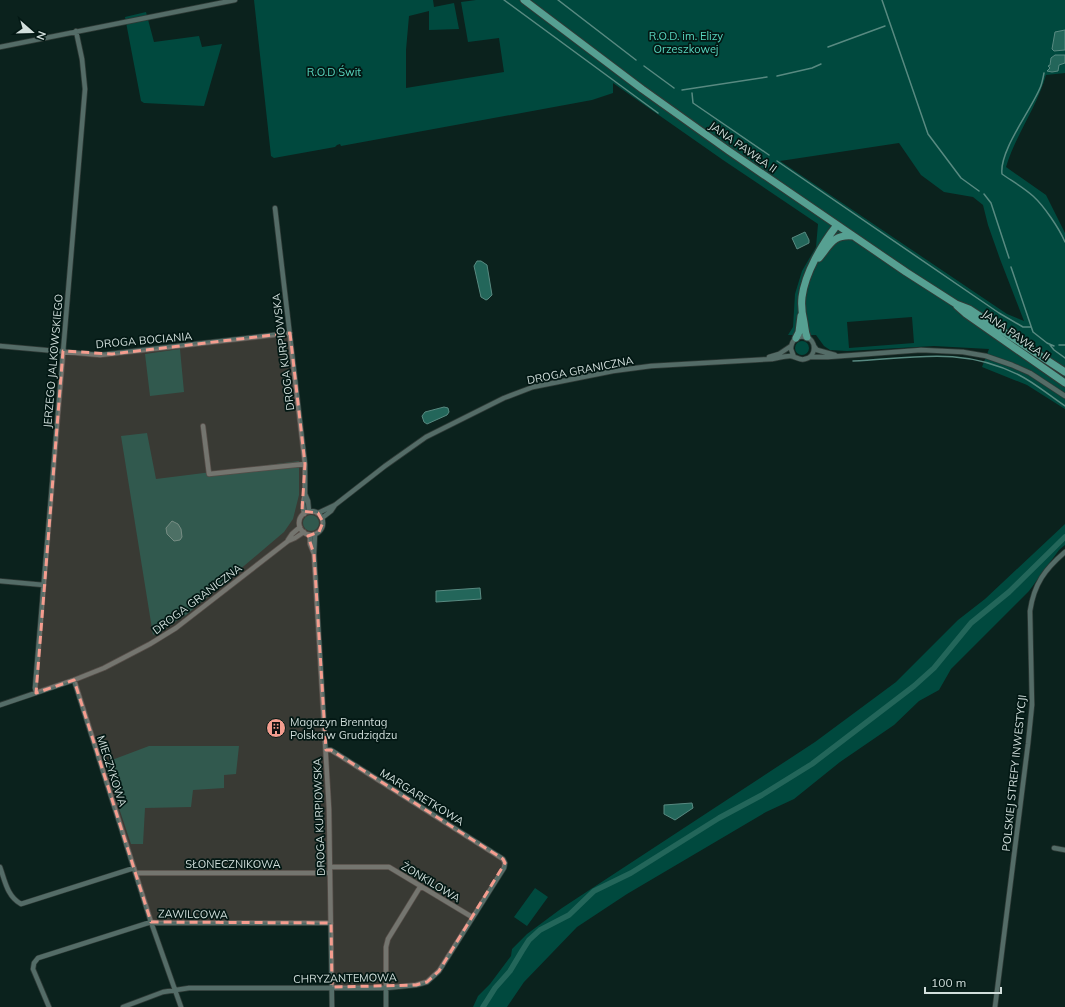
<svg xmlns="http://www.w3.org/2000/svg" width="1065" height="1007" font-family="Mulish,sans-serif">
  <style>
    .green { fill: #00493e; fill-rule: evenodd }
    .water { fill: #23665a; stroke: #588a81 }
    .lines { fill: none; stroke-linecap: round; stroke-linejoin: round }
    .stream { stroke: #588a81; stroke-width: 1.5 }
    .canal { stroke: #23665a; stroke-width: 5.5 }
    .street-casing { stroke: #2e3a36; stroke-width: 6 }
    .primary-casing { stroke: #2e3a36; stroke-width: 9 }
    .street { stroke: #546c67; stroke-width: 4.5 }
    .primary { stroke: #56a092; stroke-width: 7 }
    .marked { fill: #f59d8f; fill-opacity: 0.2; stroke: #f59d8f; stroke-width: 3; stroke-dasharray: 8 5; stroke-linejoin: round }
    .labels { text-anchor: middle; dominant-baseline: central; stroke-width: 3.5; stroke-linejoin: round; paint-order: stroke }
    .park-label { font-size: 11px; fill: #59d7c0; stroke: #031814 }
    .street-label { font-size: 11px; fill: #d2dfdc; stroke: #031814 }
    .poi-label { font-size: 11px; fill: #d2dfdc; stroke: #031814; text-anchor: start }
  </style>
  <rect width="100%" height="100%" fill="#0b221d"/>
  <path class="green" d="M 254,0 L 433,0 L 434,7 L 454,3 L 459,29 L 429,30 L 429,11 L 409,16 L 406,50 L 406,88 L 504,72 L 499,38 L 468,42 L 461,2 L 476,0 L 1065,0 L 1065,73 L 1046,75 C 1037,107 1016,134 1006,167 L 1046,195 L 1065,233 L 1065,409 L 1027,385 L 982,367 L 989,349 L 934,346 L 847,351 L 830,350 L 824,346 L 816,335 L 788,335 L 793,327 L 795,294 L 802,271 L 816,247 L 818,224 L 723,160 L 613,83 L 613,93 L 592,100 L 341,146 L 340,144 L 337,145 L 335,147 L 274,158 L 271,156 ZM 899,143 L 921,175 L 944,192 L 973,197 L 983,205 L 988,225 L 1000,259 L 1024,321 L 1007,314 L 780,161 ZM 912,317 L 914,343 L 849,348 L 847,322 Z
    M 146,12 L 154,42 L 199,36 L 202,47 L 222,44 L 204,106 L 144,103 L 141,101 L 125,17 Z
    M795 348a7 7 0 1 1 14 0a7 7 0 1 1-14 0Z
    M 180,349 L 184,392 L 150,396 L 145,354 Z
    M 147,433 L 156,479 L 299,461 L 299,495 L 293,519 L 284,532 L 186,615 L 153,635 L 121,436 Z
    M303 523a8 8 0 1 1 16 0a8 8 0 1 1-16 0Z
    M 1065,524 L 1065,545 L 1059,550 L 1029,591 L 951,669 L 939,690 L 919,701 L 894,725 L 840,762 L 794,799 L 766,812 L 627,894 L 577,927 L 524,982 L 507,1007 L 473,1007 L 478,996 L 490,984 L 511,956 L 512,949 L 527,934 L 562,908 L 815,742 L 896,682 L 958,620 L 985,599 Z
    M 149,746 L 239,746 L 236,774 L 224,775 L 224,788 L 193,790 L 191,807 L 145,808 L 143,844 L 131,844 L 104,763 Z
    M 535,888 L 548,897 L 527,926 L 514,917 Z"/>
  <path class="water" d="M 1065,30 L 1065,50 L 1054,51 L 1052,49 L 1055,32 Z
    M 1055,55 L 1065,55 L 1065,63 L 1059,65 L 1058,71 L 1052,72 L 1047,71 L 1050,68 L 1048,66 L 1050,65 L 1051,58 Z
    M 805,232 L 809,240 L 809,243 L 797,249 L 792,238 Z
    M 477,261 L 481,261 L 487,265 L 492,295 L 488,299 L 486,300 L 481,297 L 474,266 Z
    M 444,407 L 448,408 L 449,412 L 447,415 L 427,424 L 424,422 L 422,416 L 425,412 Z
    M 172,521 L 178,524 L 181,529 L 182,537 L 180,540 L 174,541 L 167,534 L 166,528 Z
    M 480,588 L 481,599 L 436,602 L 436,591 Z
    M 692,803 L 693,808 L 675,820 L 664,814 L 664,805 Z"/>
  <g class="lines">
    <path class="stream" d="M 504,0 L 658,113
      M 558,0 L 636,60
      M 882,0 L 928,134 L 961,178 L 979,191
      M 828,47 L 885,26
      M 644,66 L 674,88
      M 1044,73 C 1043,78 1042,84 1040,88 C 1031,110 999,151 1002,174 C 1012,181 1023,187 1033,196 C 1044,206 1059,228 1065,242
      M 777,76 L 812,68 L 821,64
      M 682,90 L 767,77
      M 692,93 L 693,103 L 769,155
      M 777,161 L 999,313 L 1023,327 L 1031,327
      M 984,194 L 991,203 L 1009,258
      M 1011,267 L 1033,332 L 1047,343 L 1054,346
      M 1050,345 L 1054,350 L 1065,358
      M 1059,345 L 1065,345
      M 853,361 C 913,358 962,346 1019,375 C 1035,383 1050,396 1065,406"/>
    <path class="canal" d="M 483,1007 L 495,988 L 510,971 L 522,951 L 529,940 L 540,930 L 569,915 L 594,891 L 631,873 L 719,818 L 762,795 L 812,764 L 914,686 L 934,668 L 971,623 L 1009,592 L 1065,537"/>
    <g class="street-casing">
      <path id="street" d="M 0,47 L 235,0
        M 275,208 L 305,464 L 305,494 L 303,504 L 304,514
        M 0,346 L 100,355 L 290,333
        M 814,346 L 817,350 L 835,355
        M 769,357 L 779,354 L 791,346
        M 810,357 L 828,357 L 921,350 L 963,352 L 986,356 L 1012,365 L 1030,373 L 1065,396
        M 203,426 L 209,474 L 305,464
        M 305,494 L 308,501 L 309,511
        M299 523a12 12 0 1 1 24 0a12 12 0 1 1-24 0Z
        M 318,513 L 335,505 L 385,466 L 426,437 L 504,398 L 533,387 L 613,371 L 651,366 L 772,359 C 778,358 784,356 790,356 C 796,356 799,361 805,359 C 817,357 817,339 805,337 C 797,335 791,341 791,349 L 794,357
        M 322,518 L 331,511 L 335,505
        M 315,534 L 314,554 L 329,809 L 332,1007
        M 310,535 L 310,544 L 314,554
        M 288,540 L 292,534 L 300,527
        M 0,581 L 44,585
        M 74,680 L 151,922 L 181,1007
        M 36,693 L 35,688 L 85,89 L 82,59 L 76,31
        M 0,705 L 74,680 L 104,668 L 150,644 L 176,628 L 288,541 L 295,538 L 304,532
        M 1054,848 L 1065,850
        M 0,867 C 5,881 7,896 21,904 L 134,868
        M 330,867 L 389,867 L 472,917
        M 136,873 L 330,873
        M 49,1007 L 33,969 L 34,963 L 38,958 L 151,922 L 157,923 L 331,923
        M 123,1007 L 163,992 L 189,988 L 386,988 L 416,985 L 427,982 L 439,971 L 504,868 L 505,863 L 503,859 L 331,750 L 326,750
        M 386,1007 L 386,947 L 388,939 L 420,887
        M 995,1007 L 1028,744 L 1032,705 L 1030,611 C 1034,584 1045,569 1065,552"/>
    </g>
    <g class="primary-casing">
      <path id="primary" d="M 524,0 L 642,89 L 729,151 L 906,272 L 956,304 L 969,309 L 1065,372
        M 819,258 C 830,245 833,234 853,236
        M 957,306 L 966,314 L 1065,383
        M 807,337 C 805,332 805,328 804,322 C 802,314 801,306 802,297 C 805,273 822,244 837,225
        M 796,338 L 799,332 L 801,316"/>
    </g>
    <use href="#street" class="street"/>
    <use href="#primary" class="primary"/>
  </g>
  <path class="marked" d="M 290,333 L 305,464 L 302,511 L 318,513 L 323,522 L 319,532 L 308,536 L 314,554 L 326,750 L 331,750 L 503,859 L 505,863 L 439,971 L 427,982 L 416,985 L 332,987 L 331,923 L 151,922 L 74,680 L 36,693 L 63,351 L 112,354 Z"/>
  <defs>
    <g id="building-disc" transform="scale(1)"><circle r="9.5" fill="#f59d8f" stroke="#031814"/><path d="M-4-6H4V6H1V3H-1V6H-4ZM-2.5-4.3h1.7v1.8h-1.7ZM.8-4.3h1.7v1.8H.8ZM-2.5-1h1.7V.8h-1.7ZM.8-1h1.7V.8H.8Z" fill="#111"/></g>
  </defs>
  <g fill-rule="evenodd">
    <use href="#building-disc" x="276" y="728"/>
  </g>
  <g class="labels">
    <g class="park-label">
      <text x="686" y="36">R.O.D. im. Elizy<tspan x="686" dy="13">Orzeszkowej</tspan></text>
      <text x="334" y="72">R.O.D Świt</text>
    </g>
    <g class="street-label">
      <text transform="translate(743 147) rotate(35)">JANA PAWŁA II</text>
      <text transform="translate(1016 335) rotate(35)">JANA PAWŁA II</text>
      <text transform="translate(144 340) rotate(-5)">DROGA BOCIANIA</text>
      <text transform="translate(283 352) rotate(-97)">DROGA KURPIOWSKA</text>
      <text transform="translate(53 361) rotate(-85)">JERZEGO JALKOWSKIEGO</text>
      <text transform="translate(580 370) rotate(-11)">DROGA GRANICZNA</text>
      <text transform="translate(197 599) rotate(-37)">DROGA GRANICZNA</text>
      <text transform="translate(112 771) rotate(72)">MIECZYKOWA</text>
      <text transform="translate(1014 773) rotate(-84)">POLSKIEJ STREFY INWESTYCJI</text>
      <text transform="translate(422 797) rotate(32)">MARGARETKOWA</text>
      <text transform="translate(319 817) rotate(-92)">DROGA KURPIOWSKA</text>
      <text x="233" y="864">SŁONECZNIKOWA</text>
      <text transform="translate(431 882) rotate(31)">ŻONKILOWA</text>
      <text transform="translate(193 914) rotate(1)">ZAWILCOWA</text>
      <text transform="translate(345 978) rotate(-1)">CHRYZANTEMOWA</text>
    </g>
    <g class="poi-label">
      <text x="290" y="722">Magazyn Brenntag<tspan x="290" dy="13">Polska w Grudziądzu</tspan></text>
    </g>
  </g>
  <g transform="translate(32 32) rotate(110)" stroke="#031814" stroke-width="3" paint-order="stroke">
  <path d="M0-3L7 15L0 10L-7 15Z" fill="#d2dfdc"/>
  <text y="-6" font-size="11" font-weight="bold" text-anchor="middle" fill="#d2dfdc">N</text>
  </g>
  <path d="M925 987v6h76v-6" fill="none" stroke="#d2dfdc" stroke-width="2"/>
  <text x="931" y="987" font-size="12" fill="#d2dfdc" stroke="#031814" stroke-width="3" paint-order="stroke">100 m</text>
</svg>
